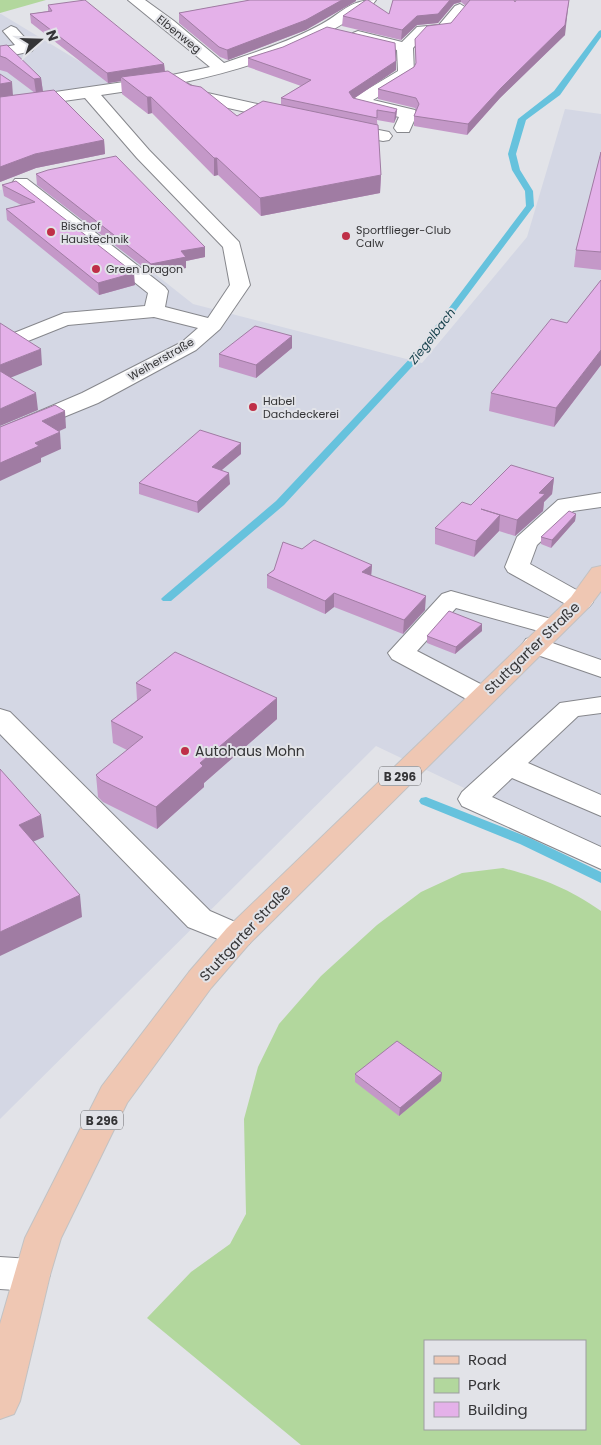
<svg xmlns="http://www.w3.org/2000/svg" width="601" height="1445" font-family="Poppins,sans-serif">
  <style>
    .built { fill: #d4d7e4 }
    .green { fill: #b2d79d; fill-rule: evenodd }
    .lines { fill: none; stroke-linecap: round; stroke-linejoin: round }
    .stream { fill: #66c2dd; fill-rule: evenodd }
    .minor-casing { stroke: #86878c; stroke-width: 2 }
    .major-casing { stroke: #c2c2c3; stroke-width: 2 }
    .minor { fill: #fff; fill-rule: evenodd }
    .major { fill: #efc7b3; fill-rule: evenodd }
    .wall { fill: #c498c8 }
    .shaded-wall { fill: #a07ca3 }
    .building { fill: #e4b1e9; stroke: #a07ca3 }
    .poi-dot { fill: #bf2f47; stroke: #e2e3e8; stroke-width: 2 }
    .labels { text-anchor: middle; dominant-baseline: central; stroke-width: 4; stroke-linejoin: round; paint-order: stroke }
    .far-street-label { font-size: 11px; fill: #353537; stroke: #e2e3e8 }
    .far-poi-label { font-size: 11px; fill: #353537; stroke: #e2e3e8; text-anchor: start }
    .far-water-label { font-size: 12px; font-style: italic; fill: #16414c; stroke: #e2e3e8 }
    .shield { fill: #e2e3e8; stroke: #69696c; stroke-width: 1 }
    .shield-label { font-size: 12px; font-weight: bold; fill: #353537 }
    .street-label { font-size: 14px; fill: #353537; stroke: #e2e3e8 }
    .poi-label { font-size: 14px; fill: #353537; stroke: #e2e3e8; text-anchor: start }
  </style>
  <rect width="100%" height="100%" fill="#e2e3e8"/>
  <path class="built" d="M 0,14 L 1,14 L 117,84 L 0,98 Z
    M 565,109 L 601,114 L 601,853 L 376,746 L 0,1119 L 0,190 L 40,183 L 193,304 L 422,363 L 527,237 Z"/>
  <path class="green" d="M 0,0 L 46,0 L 0,13 Z
    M 503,868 C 541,878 568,888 601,911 L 601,1445 L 301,1445 L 147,1318 L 191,1272 L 230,1244 L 246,1214 L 244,1119 L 258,1067 L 279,1024 L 321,976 L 377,925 L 421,892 L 462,873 ZM 425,1341 L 585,1341 L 585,1429 L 425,1429 Z"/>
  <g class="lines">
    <path class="stream" d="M 601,30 L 601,37 L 560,95 L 526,120 L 516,154 L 520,170 L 533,191 L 534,206 L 421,357 L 284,505 L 171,601 L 163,601 L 161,599 L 163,597 L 276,501 L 415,353 L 526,206 L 525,191 L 512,170 L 508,154 L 518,119 L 554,91 L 599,31 Z
      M 426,797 L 530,838 L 601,872 L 601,883 L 520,844 L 421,804 L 419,801 L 421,798 Z"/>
    <g class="minor-casing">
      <path id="minor" d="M 128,0 L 145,0 L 174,21 L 224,63 C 256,52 288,42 318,26 C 342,14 347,0 376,0 C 371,8 360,13 352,18 C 302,51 244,69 185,82 L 203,92 L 293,112 L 295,116 L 293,120 L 287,121 L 192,100 L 176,89 L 175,84 L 101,95 L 149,150 L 239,242 L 250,285 L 220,329 L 196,350 L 98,403 L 0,443 L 0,428 L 82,393 L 182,342 L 198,328 L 154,317 L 68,325 L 28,341 L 21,343 L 14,341 L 11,337 L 14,333 L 64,313 L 145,306 L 148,293 L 15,187 L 12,183 L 15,179 L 27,179 L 165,287 L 168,291 L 165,307 L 208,318 L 230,285 L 223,247 L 137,158 L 85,98 L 0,110 L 0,100 L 172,75 L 210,67 Z
        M 460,4 L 468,9 L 449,32 L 426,34 L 413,48 L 414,73 L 412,76 L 373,100 L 415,110 L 417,114 L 409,132 L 397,132 L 394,128 L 399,117 L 353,106 L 351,102 L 353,98 L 398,71 L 397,50 L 353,39 L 350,36 L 353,33 L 358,31 L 402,42 L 417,27 L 439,25 L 455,6 Z
        M 11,26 L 16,28 L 34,48 L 32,51 L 0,58 L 0,48 L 15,45 L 3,31 Z
        M 343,123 L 389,132 L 392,136 L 389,140 L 383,141 L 337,132 L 334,128 L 337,124 Z
        M 601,493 L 601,507 L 573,511 L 537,545 L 530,564 L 589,597 L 593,602 L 589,607 L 580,610 L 571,607 L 508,572 L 505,567 L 517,537 L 558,500 Z
        M 451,591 L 562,622 L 566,627 L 562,632 L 553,635 L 456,608 L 417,651 L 492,690 L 496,696 L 492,702 L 482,704 L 472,702 L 392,659 L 388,653 L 442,594 Z
        M 535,637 L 601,660 L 601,677 L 526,651 L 522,645 L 526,639 Z
        M 601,697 L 601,713 L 578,716 L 528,763 L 601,795 L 601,816 L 512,778 L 492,797 L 601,847 L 601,869 L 462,806 L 458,799 L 462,792 L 560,703 Z
        M 0,709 L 10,712 L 210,911 L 249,928 L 254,936 L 249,944 L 238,947 L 188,927 L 0,734 Z
        M 0,1257 L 31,1259 L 44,1264 L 50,1275 L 44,1286 L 31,1291 L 0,1289 Z"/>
    </g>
    <g class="major-casing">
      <path id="major" d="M 601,566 L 601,591 L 589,607 L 249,944 L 211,988 L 127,1103 L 61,1238 L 50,1275 L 20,1401 L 14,1414 L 0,1419 L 0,1324 L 25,1238 L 102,1086 L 189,972 L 227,928 L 571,597 L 592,568 Z"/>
    </g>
    <use href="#minor" class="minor"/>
    <use href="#major" class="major"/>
  </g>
  <path class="wall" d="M 250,0 L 356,0 L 356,1 L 306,30 L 228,60 L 220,57 L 179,23 L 179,13 Z
    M 393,0 L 514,0 L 515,2 L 565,35 L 500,98 L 467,135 L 414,126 L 414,116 L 416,110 L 415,108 L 378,99 L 378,89 L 414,67 L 416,64 L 415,39 L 451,23 L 466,6 L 461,2 L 454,4 L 438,23 L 417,25 L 401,40 L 342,26 L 343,16 L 389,14 Z
    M 48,5 L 164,64 L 165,71 L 237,116 L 281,104 L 281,98 L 301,86 L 248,67 L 248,58 L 396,61 L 396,70 L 353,99 L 397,109 L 396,118 L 394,123 L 377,120 L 381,175 L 380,193 L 261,216 L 218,175 L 214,176 L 152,113 L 148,114 L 122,94 L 121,81 L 108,83 L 31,23 L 30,14 L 48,11 Z
    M 0,46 L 41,78 L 43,92 L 104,140 L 105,154 L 36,168 L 0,182 L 0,74 L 13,95 L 35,93 L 7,72 L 0,70 Z
    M 601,152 L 601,270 L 574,267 L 576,250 Z
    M 36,174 L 205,247 L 205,257 L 186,261 L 186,268 L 152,274 L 37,185 Z
    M 16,181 L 135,285 L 99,295 L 7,220 L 6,209 L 21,205 L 4,196 L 2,185 Z
    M 601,280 L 601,365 L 554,427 L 489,411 L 491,393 L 567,323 Z
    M 292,336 L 292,348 L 256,378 L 219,367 L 219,354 Z
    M 241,454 L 222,470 L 230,484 L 198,513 L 139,494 L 139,483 Z
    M 554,478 L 552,494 L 544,502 L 543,511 L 515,536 L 499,531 L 474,557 L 435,544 L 435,528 L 471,505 Z
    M 576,514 L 575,521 L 551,548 L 541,544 L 541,537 Z
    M 302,549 L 372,565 L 371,575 L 425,610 L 403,634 L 334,607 L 325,614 L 267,588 L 267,575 Z
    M 482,631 L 455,654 L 427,643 L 427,636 Z
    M 136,683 L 277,698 L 277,719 L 204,783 L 204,787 L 157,829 L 103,802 L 98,797 L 96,775 L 127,750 L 113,743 L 111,721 L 137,700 Z
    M 442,1073 L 441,1081 L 399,1116 L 355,1082 L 355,1074 Z"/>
  <path class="shaded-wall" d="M 342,0 L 356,0 L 356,1 L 306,30 L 228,60 L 227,50 Z
    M 450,0 L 461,0 L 461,2 L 454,4 L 438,23 L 417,25 L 401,40 L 402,30 L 417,16 Z
    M 569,0 L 565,35 L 500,98 L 467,135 L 468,124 Z
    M 396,61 L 396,70 L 349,102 L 349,92 Z
    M 164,64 L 165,74 L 121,77 L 121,81 L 108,83 L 107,73 Z
    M 41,78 L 43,92 L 36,93 L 34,79 Z
    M 12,82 L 13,96 L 0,98 L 0,84 Z
    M 147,97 L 151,97 L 152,113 L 148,114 Z
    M 397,109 L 396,118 L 394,123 L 395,113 Z
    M 104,140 L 105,154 L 36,168 L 0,182 L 0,167 L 35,154 Z
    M 214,158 L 217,158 L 218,175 L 214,176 Z
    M 381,175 L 380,193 L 261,216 L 260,198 Z
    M 205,247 L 205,257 L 186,261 L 186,268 L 152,274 L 151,264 L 181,251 Z
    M 134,273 L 135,285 L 99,295 L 98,283 Z
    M 292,336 L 292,348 L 256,378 L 256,365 Z
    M 41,349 L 42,365 L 0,382 L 0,365 Z
    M 601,350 L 601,365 L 554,427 L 556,408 Z
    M 36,393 L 38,410 L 0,426 L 0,409 Z
    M 65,411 L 66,428 L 44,438 L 42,421 Z
    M 60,432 L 61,449 L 41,458 L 41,462 L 0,481 L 0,463 L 35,443 Z
    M 241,443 L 241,454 L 212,478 L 212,467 Z
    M 229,473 L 230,484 L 198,513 L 197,502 Z
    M 554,478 L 552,494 L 544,502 L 543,511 L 515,536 L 517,520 L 539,493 Z
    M 576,514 L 575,521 L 551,548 L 552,540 Z
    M 500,515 L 499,531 L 474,557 L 476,541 Z
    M 372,565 L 371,578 L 362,572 Z
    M 334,593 L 334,607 L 325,614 L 325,601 Z
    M 426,596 L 425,610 L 403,634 L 404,620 Z
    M 482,624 L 482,631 L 455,654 L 456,647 Z
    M 277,698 L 277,719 L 204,783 L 204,787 L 157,829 L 156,807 L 200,763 Z
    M 41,815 L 44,837 L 21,847 L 19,825 Z
    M 80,895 L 82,917 L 0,956 L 0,932 Z
    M 442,1073 L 441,1081 L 399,1116 L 400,1108 Z"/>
  <path class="building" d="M 85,0 L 164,64 L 107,73 L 30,14 L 52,11 L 48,5 Z
    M 250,0 L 342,0 L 306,20 L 227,50 L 219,47 L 179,13 Z
    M 366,0 L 368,0 L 389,14 L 393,0 L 450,0 L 438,14 L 417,16 L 402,30 L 343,16 Z
    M 470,0 L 514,0 L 515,2 L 516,0 L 569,0 L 565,25 L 501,88 L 468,124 L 414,116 L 419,104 L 416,98 L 378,89 L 414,67 L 416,63 L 415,39 L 427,26 L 451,23 Z
    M 327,27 L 395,43 L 396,61 L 349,92 L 353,98 L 397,109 L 395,113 L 377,110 L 377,118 L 281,98 L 311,80 L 248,58 L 283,47 Z
    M 7,45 L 41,78 L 34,79 L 6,58 L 0,56 L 0,46 Z
    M 168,71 L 190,85 L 201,87 L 237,116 L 263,101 L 378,125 L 381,175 L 260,198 L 217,158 L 214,158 L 151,97 L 147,97 L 121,77 Z
    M 0,74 L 12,82 L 0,84 Z
    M 54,90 L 104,140 L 35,154 L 0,167 L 0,97 Z
    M 601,152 L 601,252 L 576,250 Z
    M 116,156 L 205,247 L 181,251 L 186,257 L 151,264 L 36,174 L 48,170 Z
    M 16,181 L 134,273 L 98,283 L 6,209 L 35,202 L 2,185 Z
    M 601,280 L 601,350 L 556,408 L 491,393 L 551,319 L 567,323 Z
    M 0,323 L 41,349 L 0,365 Z
    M 255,326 L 292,336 L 256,365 L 219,354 Z
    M 0,371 L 36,393 L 0,409 Z
    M 55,405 L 65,411 L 42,421 L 60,432 L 35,443 L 39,446 L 0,463 L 0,427 Z
    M 200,430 L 241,443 L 212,467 L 229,473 L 197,502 L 139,483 Z
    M 511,465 L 554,478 L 539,493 L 545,494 L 517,520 L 481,509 L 500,515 L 476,541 L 435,528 L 462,502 L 471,505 Z
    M 569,511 L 576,514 L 552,540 L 541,537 Z
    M 314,540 L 372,565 L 362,572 L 426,596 L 404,620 L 334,593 L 325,601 L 267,575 L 274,570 L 283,542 L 302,549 Z
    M 449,611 L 482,624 L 456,647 L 427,636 Z
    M 175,652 L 277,698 L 200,763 L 203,766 L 156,807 L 101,780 L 96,775 L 143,737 L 111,721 L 151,690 L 136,683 Z
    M 0,769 L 41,815 L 19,825 L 80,895 L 0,932 Z
    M 397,1041 L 442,1073 L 400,1108 L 355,1074 Z"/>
  <g class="poi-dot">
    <circle cx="51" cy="232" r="5"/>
    <circle cx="346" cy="236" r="5"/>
    <circle cx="96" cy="269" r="5"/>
    <circle cx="253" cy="407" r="5"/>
    <circle cx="185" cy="751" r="5"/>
  </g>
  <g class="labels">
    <g class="far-street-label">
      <text transform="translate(179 34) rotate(39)">Elbenweg</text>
      <text transform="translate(161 359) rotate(-30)">Weiherstraße</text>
    </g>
    <g class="far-poi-label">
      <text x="61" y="226">Bischof<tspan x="61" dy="13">Haustechnik</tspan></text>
      <text x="356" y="230">Sportflieger-Club<tspan x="356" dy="13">Calw</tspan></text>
      <text x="106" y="269">Green Dragon</text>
      <text x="263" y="401">Habel<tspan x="263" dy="13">Dachdeckerei</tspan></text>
    </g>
    <g class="far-water-label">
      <text transform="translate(432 336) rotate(-52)">Ziegelbach</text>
    </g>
    <g class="shield">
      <rect x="379" y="766.5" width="42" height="19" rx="4"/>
      <rect x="81" y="1110.5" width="42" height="19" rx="4"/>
    </g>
    <g class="shield-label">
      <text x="400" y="776">B 296</text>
      <text x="102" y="1120">B 296</text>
    </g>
    <g class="street-label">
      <text transform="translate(532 648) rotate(-44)">Stuttgarter Straße</text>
      <text transform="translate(245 933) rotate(-47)">Stuttgarter Straße</text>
    </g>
    <g class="poi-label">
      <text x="195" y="751">Autohaus Mohn</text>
    </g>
  </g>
  <rect x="424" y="1340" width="162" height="90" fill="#e2e3e8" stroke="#9d9da1"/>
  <rect x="434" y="1356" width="25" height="8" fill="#efc7b3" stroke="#9d9da1"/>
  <text x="468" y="1365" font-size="15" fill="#353537">Road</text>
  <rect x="434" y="1378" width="25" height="15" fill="#b2d79d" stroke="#9d9da1"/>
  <text x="468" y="1390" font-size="15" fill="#353537">Park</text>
  <rect x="434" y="1402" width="25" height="15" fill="#e4b1e9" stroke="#9d9da1"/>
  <text x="468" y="1415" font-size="15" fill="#353537">Building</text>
  <g transform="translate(40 40) rotate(70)" stroke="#e2e3e8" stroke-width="4" paint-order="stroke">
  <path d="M0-4L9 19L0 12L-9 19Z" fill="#353537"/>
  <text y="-8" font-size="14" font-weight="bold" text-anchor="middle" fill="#353537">N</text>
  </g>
</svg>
